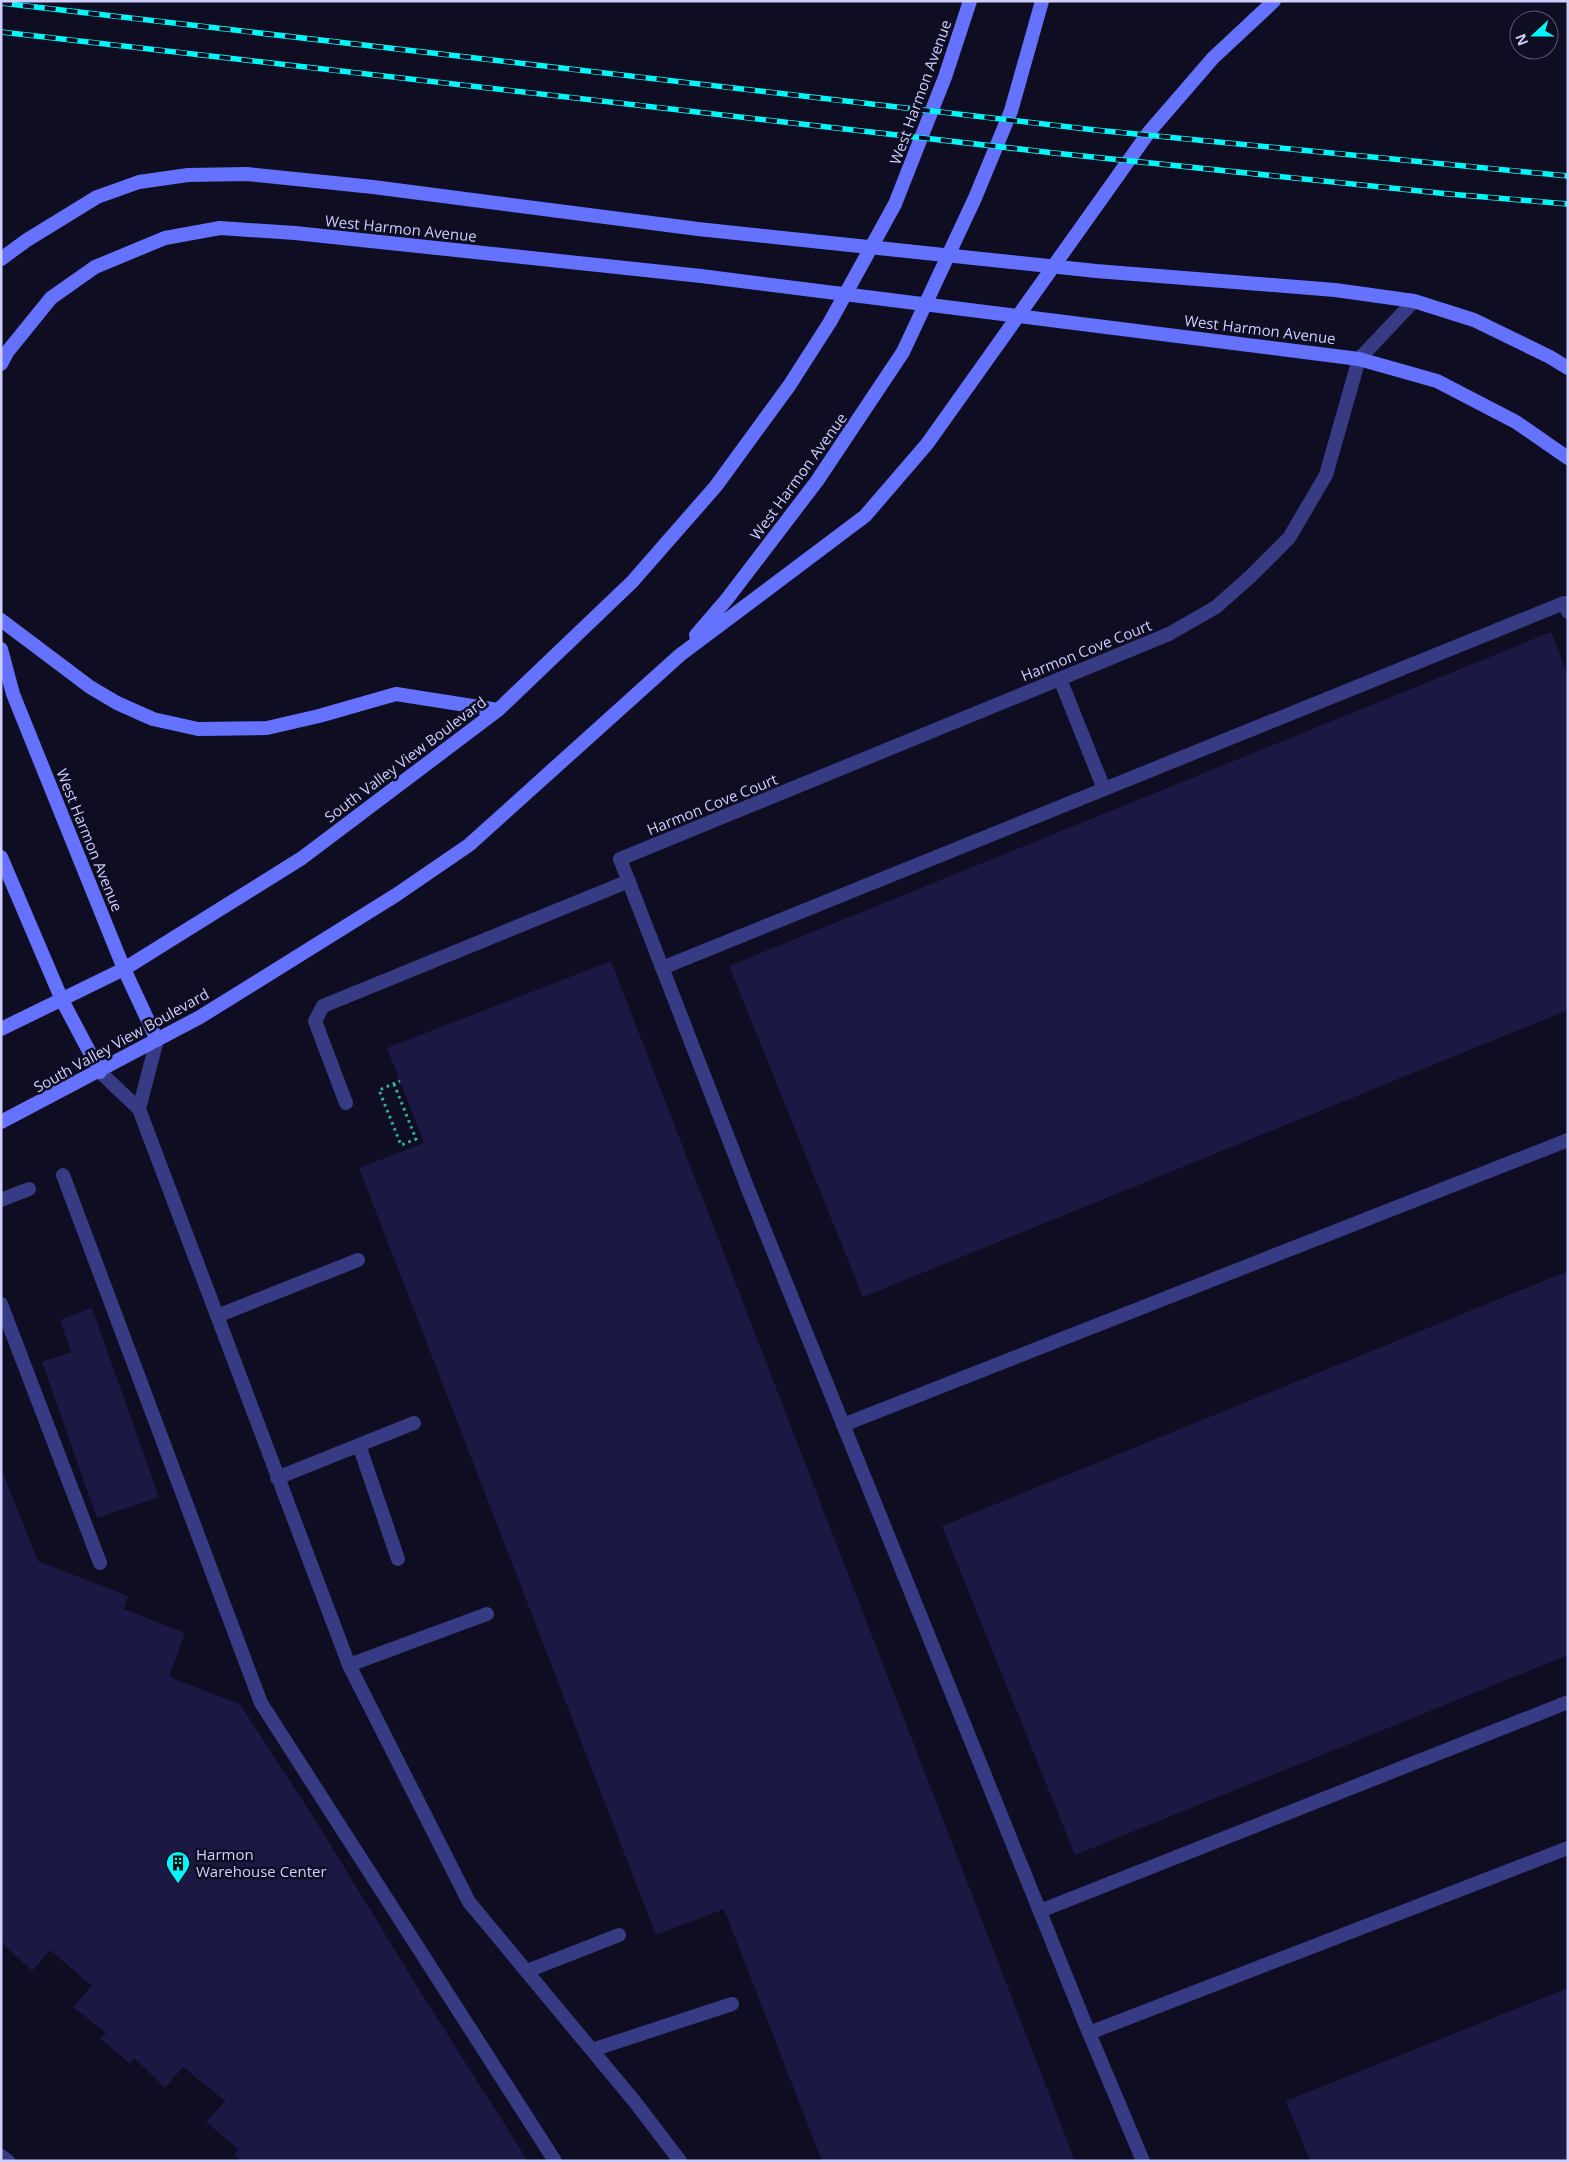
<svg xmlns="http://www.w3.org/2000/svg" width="1569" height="2162" font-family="'Open Sans',sans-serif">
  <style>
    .building { fill: #1c1844 }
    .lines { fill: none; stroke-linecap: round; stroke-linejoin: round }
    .path { stroke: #2ab7a0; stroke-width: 3; stroke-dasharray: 2.5 4; stroke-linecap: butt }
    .service { stroke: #363b83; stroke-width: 14 }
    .minor { stroke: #363b83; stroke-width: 14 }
    .secondary { stroke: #6571ff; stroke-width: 14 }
    .rail-casing { stroke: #00f9f8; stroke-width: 5.5 }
    .rail { stroke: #0e0d22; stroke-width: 4; stroke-dasharray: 11; stroke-linecap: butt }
    .labels { text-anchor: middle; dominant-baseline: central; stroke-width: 5; stroke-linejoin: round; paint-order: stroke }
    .street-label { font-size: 15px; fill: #ceceff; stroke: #0e0d22 }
    .poi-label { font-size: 15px; fill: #ceceff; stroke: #0e0d22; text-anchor: start }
  </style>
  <rect width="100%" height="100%" fill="#0e0d22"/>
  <path class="building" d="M 1551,632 L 1568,675 L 1568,1010 L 863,1297 L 729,966 Z
    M 611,961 L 1075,2161 L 822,2161 L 724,1909 L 656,1935 L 359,1168 L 424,1143 L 387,1048 Z
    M 1568,1271 L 1568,1655 L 1075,1855 L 942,1526 Z
    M 92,1308 L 159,1497 L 97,1518 L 42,1362 L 71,1352 L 60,1320 Z
    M 1,1468 L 38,1561 L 128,1596 L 124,1609 L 185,1633 L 169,1677 L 240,1704 L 319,1826 L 418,1988 L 528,2161 L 241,2161 L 234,2155 L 238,2149 L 206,2122 L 225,2101 L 183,2067 L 165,2088 L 134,2058 L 130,2064 L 100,2038 L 106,2033 L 73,2007 L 92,1986 L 50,1950 L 32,1971 L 1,1942 Z
    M 1568,1988 L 1568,2161 L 1310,2161 L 1286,2101 Z"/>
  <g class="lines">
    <path class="path" d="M 394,1084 L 416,1139 L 401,1145 L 379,1090 L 400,1081"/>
    <path class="service" d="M 1060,679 L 1104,789
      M 620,859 L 748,1189 L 1089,2033 L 1143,2161
      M 662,968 L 1564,603 L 1568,612
      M 100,1072 L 139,1109 L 349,1665 L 469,1902 L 635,2102 L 680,2161
      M 346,1103 L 315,1021 L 323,1006 L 629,881
      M 139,1109 L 157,1040
      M 63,1175 L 261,1703 L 555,2161
      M 1,1200 L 29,1189
      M 1,1304 L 100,1563
      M 217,1316 L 358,1260
      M 843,1425 L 1568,1140
      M 359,1445 L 398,1559
      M 277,1478 L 414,1423
      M 349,1665 L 487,1614
      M 1040,1911 L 1568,1702
      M 527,1971 L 619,1935
      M 1089,2033 L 1568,1848
      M 592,2050 L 732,2004"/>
    <path class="minor" d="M 620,859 L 1101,662 L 1169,634 L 1216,607 L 1251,576 L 1289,538 L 1326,475 L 1359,359 L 1414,301
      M 1,2156 L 8,2161"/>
    <path class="secondary" d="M 1,259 L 27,240 L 97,197 L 139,182 L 188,175 L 247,174 L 373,187 L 698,229 L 1096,271 L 1335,290 L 1414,301 L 1474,320 L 1550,357 L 1568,368
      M 1,364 L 8,351 L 51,298 L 95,267 L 165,238 L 220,228 L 295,233 L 701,276 L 1359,359 L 1437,381 L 1516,422 L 1568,458
      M 1,620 L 90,687 L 117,703 L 153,719 L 198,729 L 267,728 L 319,716 L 396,694 L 498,710
      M 696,635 L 727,599 L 817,481 L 903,352 L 975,198 L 1011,111 L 1042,1
      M 1,649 L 13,694 L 124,969 L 157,1040
      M 1,857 L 62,1000 L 100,1072
      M 1,1029 L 124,969 L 302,858 L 498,710 L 632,582 L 716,486 L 789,386 L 830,322 L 895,204 L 945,77 L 970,1
      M 1,1122 L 200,1017 L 396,895 L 469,845 L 680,655 L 865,516 L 927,444 L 1149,132 L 1213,58 L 1274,1"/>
    <g class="rail-casing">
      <path id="rail" d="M 1,3 L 1095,130 L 1568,176
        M 1,32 L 1054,153 L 1449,194 L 1568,204"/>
    </g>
    <use href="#rail" class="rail"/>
  </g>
  <defs>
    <g id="building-pin" transform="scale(1.25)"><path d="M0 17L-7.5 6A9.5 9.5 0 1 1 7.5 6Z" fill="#00f9f8" stroke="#0e0d22"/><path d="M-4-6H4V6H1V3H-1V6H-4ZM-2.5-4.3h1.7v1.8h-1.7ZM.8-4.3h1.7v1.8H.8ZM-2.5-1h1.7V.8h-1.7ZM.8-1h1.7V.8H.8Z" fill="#111"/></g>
  </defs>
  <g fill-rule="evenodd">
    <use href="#building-pin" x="178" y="1863"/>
  </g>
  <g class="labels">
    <g class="street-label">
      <text transform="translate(920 92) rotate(-70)">West Harmon Avenue</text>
      <text transform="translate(401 228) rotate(6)">West Harmon Avenue</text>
      <text transform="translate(1260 329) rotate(7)">West Harmon Avenue</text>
      <text transform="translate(798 476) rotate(-54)">West Harmon Avenue</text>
      <text transform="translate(1086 650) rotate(-22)">Harmon Cove Court</text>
      <text transform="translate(405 759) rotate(-37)">South Valley View Boulevard</text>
      <text transform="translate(712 804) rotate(-22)">Harmon Cove Court</text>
      <text transform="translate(90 840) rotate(68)">West Harmon Avenue</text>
      <text transform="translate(121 1040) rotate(-29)">South Valley View Boulevard</text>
    </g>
    <g class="poi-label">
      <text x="196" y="1854">Harmon<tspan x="196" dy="17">Warehouse Center</tspan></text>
    </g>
  </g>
  <rect width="1569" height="2162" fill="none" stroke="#ceceff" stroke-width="5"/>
  <g transform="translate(1534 35) rotate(249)"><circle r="24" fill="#0e0d22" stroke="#5b5a7a"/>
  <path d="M0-4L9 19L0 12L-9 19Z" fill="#00f9f8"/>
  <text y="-8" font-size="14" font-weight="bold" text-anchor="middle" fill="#ceceff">N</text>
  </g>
</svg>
